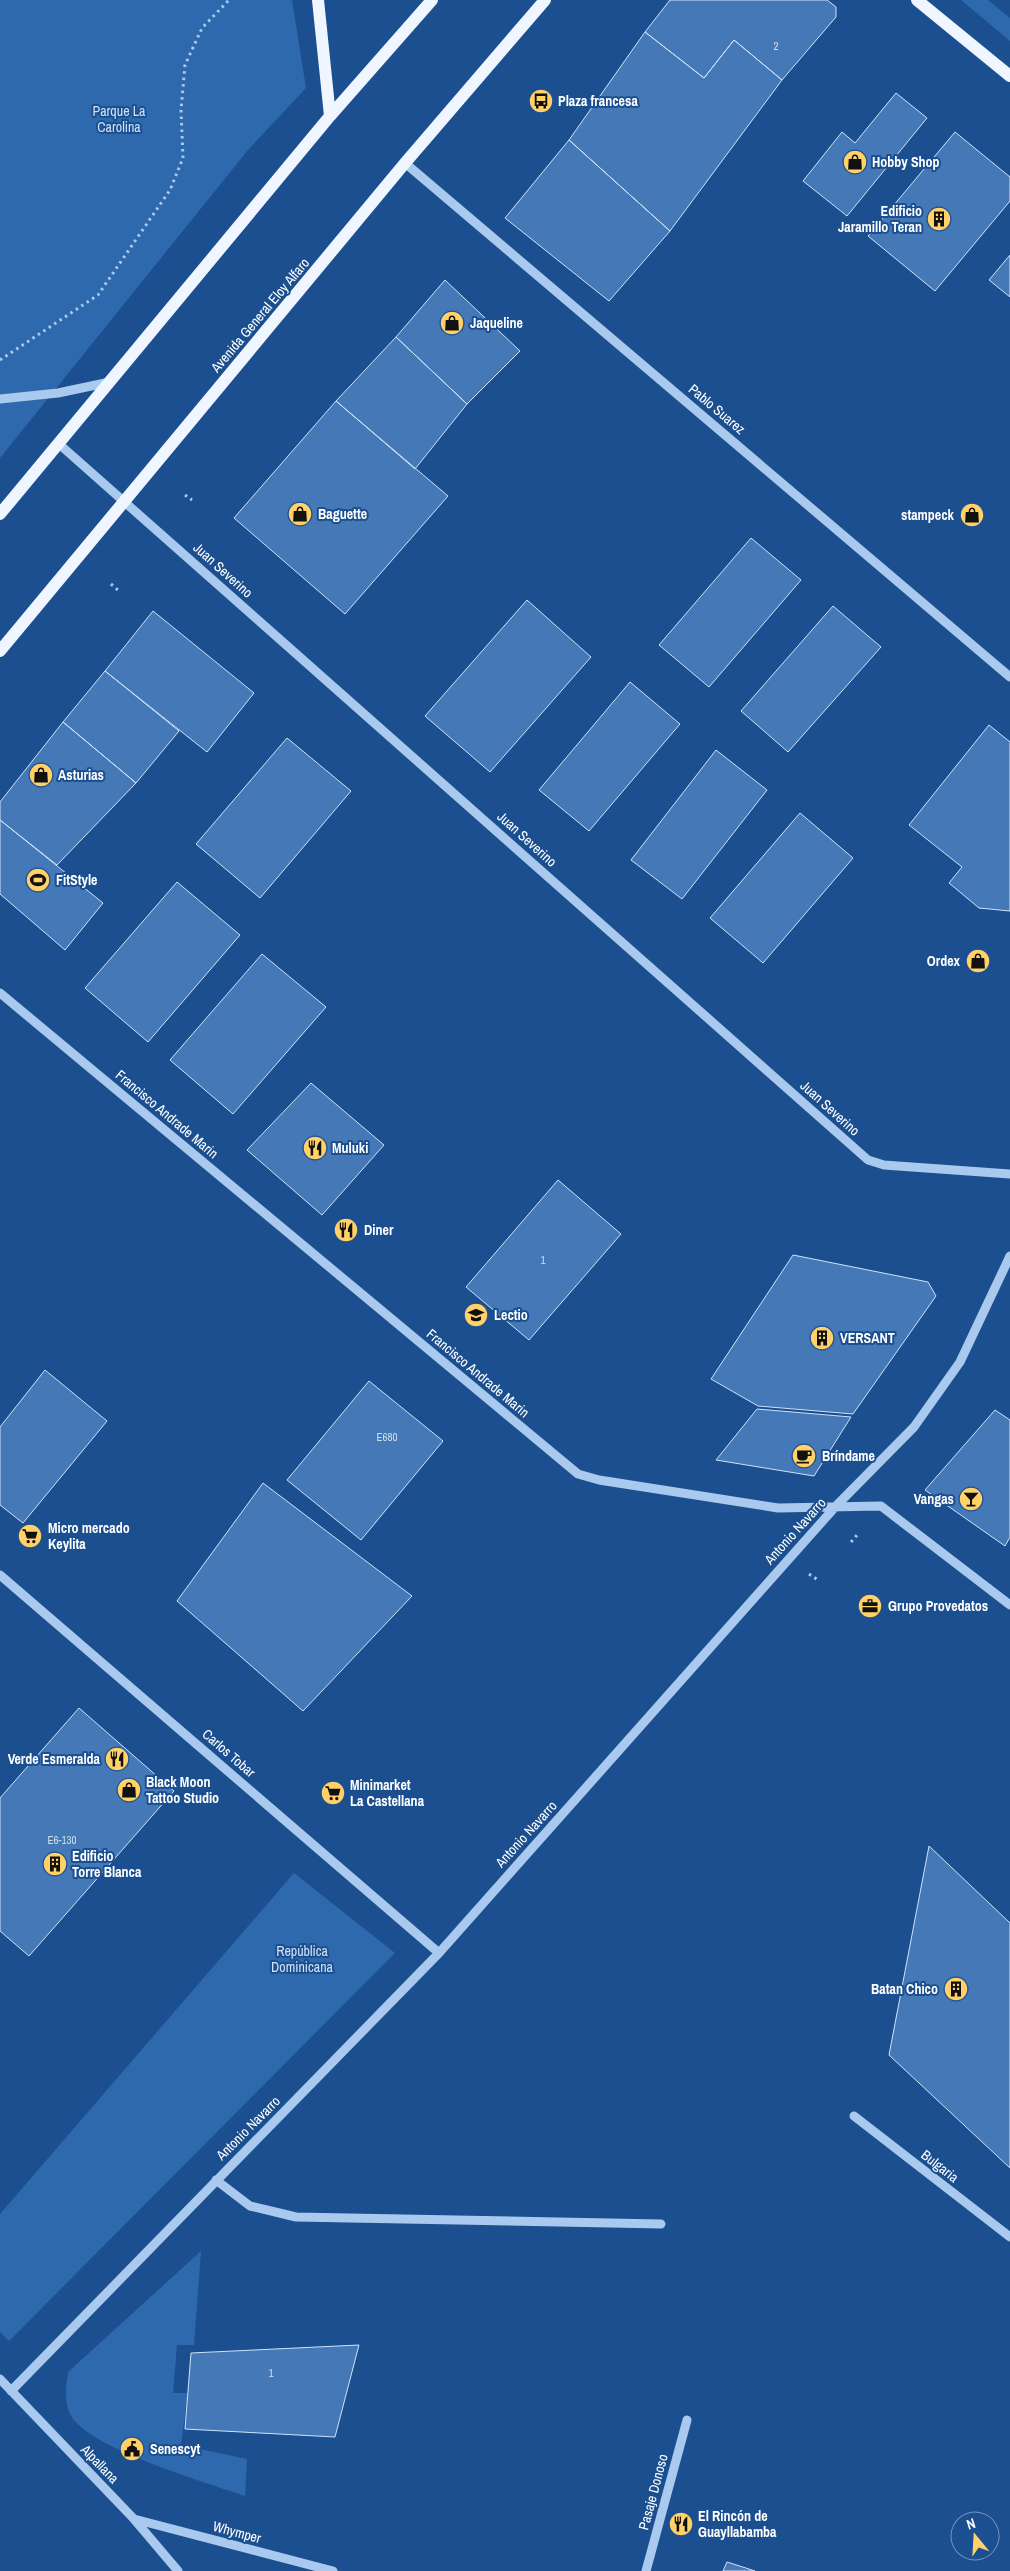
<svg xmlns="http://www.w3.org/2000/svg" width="1010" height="2571" font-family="'Archivo Narrow',sans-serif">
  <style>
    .green { fill: #2e69ad }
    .building { fill: #4478b7; stroke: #cfe3fa }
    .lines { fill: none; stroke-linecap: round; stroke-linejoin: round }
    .path { stroke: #a9c9ee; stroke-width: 3; stroke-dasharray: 2.5 4; stroke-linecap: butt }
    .minor { stroke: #a9c9ee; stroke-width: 9 }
    .major { stroke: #f0f6ff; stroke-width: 12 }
    .labels { text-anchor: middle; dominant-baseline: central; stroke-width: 4; stroke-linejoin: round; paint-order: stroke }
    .number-label { font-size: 11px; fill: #d0dded }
    .poi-label { font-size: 14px; font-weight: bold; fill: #fff; stroke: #1b4f8f; text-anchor: start }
    .park-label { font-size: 14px; fill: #cfe3fa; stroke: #1b4f8f }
    .street-label { font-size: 14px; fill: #fff; stroke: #1b4f8f }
  </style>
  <rect width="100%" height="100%" fill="#1b4f8f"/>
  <path class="green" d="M 0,0 L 292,0 L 306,88 L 248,150 L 0,458 Z
    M 961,0 L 988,0 L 1010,18 L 1010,41 Z
    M 294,1873 L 395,1953 L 9,2341 L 0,2332 L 0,2214 Z
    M 201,2251 L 194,2345 L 177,2345 L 173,2393 L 188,2393 L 181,2445 L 247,2459 L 245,2496 C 208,2483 86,2448 70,2414 C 64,2402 66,2385 68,2372 Z"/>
  <path class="building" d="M 670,0 L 827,0 L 836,7 L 836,17 L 782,80 L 734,40 L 704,78 L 645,32 Z
    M 645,32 L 704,78 L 734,40 L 782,80 L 670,231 L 569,140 Z
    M 896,93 L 927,118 L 847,216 L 803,181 L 842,132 L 855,143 Z
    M 955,132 L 1010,177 L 1010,201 L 935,291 L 868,236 Z
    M 569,140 L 670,231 L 609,301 L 505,218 Z
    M 1010,255 L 1010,297 L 989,280 Z
    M 445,280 L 520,351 L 467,404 L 396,337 Z
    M 396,337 L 467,404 L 415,469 L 336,401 Z
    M 336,401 L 448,496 L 345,614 L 234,518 Z
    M 751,538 L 801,580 L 709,687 L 659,645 Z
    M 527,600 L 591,657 L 490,772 L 425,716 Z
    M 833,606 L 881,647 L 788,752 L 741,711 Z
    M 153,611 L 254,693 L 207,752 L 105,671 Z
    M 105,671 L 179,731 L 136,783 L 63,722 Z
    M 630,682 L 680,724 L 589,831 L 539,790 Z
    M 63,722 L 136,783 L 57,865 L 0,820 L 0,802 Z
    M 989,725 L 1010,742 L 1010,911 L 979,908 L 949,883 L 962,867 L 909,825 Z
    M 287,738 L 351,791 L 260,898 L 196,844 Z
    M 716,750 L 767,790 L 682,899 L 631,860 Z
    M 800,813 L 853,858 L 763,963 L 710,918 Z
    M 0,820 L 103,903 L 65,950 L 0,894 Z
    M 177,882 L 240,935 L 148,1042 L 85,988 Z
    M 262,954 L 326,1007 L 233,1114 L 170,1060 Z
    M 311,1083 L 384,1145 L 322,1215 L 247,1150 Z
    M 558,1180 L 621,1234 L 529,1340 L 466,1287 Z
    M 793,1255 L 928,1282 L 936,1296 L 853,1414 L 758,1406 L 711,1379 Z
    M 45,1370 L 107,1421 L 23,1523 L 0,1505 L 0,1427 Z
    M 369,1381 L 443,1441 L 361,1540 L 287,1480 Z
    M 757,1409 L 851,1417 L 814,1476 L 716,1460 Z
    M 995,1410 L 1010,1420 L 1010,1537 L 1005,1546 L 925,1490 Z
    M 263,1483 L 412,1596 L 303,1711 L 177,1601 Z
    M 79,1708 L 174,1791 L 29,1956 L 0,1931 L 0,1798 Z
    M 929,1846 L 1010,1923 L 1010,2168 L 889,2055 Z
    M 359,2345 L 335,2437 L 185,2429 L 191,2353 Z
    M 727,2562 L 749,2569 L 755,2571 L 723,2571 Z"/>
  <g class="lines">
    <path class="path" d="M 0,360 L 98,295 L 170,190 L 183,158 L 181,110 L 185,65 L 202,28 L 229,0
      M 185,495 L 192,500
      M 111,584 L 119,591
      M 851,1542 L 857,1535
      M 809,1574 L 818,1580"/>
    <path class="minor" d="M 405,163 L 1010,677
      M 0,399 L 58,393 L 110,382
      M 59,444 L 868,1160 L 884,1165 L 1010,1174
      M 0,993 L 578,1474 L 599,1480 L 778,1508 L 881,1506 L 1010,1605
      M 0,1575 L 439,1953
      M 854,2116 L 1010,2237
      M 216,2180 L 250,2206 L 296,2217 L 661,2224
      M 0,2379 L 134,2519 L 178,2571
      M 11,2391 L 439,1953 L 836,1506 L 914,1427 L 960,1362 L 1010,1256
      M 134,2519 L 333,2571
      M 646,2571 L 687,2420"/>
    <path class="major" d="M 318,0 L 330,116
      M 917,0 L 1010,76
      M 0,514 L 330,116 L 432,0
      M 0,651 L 405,163 L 545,0"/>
  </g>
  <defs>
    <g id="bus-disc" transform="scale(1.25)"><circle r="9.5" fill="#ffd166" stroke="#1b4f8f"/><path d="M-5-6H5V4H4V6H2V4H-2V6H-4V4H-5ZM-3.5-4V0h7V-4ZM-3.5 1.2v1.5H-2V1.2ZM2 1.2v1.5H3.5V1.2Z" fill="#111"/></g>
    <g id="shop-disc" transform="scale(1.25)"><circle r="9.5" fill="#ffd166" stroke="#1b4f8f"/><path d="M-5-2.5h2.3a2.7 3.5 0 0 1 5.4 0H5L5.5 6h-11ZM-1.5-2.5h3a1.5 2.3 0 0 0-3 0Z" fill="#111"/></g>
    <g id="building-disc" transform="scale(1.25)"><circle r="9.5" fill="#ffd166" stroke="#1b4f8f"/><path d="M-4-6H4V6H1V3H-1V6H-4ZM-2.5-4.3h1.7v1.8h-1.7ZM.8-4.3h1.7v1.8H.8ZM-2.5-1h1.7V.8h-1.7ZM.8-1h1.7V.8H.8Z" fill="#111"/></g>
    <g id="stadium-disc" transform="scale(1.25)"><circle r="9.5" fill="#ffd166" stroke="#1b4f8f"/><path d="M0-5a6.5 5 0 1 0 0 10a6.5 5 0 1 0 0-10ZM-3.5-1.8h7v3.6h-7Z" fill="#111"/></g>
    <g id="restaurant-disc" transform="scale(1.25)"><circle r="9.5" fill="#ffd166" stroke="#1b4f8f"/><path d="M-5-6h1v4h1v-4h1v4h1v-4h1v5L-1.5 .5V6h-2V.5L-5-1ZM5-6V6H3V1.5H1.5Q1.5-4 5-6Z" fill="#111"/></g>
    <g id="school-disc" transform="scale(1.25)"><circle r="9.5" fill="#ffd166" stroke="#1b4f8f"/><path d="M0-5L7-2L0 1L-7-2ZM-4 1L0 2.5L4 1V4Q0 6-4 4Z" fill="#111"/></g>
    <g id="cafe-disc" transform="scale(1.25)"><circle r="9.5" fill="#ffd166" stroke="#1b4f8f"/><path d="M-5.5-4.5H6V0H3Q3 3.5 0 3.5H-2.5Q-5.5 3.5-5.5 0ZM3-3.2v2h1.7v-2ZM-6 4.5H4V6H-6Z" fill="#111"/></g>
    <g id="bar-disc" transform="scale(1.25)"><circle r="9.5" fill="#ffd166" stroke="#1b4f8f"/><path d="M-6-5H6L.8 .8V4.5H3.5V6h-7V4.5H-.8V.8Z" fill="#111"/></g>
    <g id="supermarket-disc" transform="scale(1.25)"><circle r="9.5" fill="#ffd166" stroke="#1b4f8f"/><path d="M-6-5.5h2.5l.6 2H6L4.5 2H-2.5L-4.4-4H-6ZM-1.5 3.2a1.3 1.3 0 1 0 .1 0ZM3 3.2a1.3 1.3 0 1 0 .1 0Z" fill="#111"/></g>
    <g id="office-disc" transform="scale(1.25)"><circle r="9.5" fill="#ffd166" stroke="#1b4f8f"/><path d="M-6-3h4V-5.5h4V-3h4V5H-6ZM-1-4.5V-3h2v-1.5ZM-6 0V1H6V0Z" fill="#111"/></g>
    <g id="civic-disc" transform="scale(1.25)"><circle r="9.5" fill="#ffd166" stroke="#1b4f8f"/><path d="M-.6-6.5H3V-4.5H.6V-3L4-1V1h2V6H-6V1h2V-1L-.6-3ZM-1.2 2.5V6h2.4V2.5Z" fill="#111"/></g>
  </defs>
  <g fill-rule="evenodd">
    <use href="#bus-disc" x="541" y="101"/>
    <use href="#shop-disc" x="855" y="162"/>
    <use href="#building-disc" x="939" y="219"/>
    <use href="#shop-disc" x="452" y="323"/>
    <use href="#shop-disc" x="300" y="514"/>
    <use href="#shop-disc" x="972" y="515"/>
    <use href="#shop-disc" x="41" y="775"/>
    <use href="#stadium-disc" x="38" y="880"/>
    <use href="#shop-disc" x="978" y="961"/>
    <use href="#restaurant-disc" x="315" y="1148"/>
    <use href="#restaurant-disc" x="346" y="1230"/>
    <use href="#school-disc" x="476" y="1315"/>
    <use href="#building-disc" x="822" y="1338"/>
    <use href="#cafe-disc" x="804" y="1456"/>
    <use href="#bar-disc" x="971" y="1499"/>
    <use href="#supermarket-disc" x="30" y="1536"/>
    <use href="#office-disc" x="870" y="1606"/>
    <use href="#restaurant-disc" x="117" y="1759"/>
    <use href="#shop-disc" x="129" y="1790"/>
    <use href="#supermarket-disc" x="333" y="1793"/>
    <use href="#building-disc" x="55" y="1864"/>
    <use href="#building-disc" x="956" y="1989"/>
    <use href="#civic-disc" x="132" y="2449"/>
    <use href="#restaurant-disc" x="681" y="2524"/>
  </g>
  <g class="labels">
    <g class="number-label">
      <text x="776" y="46">2</text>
      <text x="543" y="1260">1</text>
      <text x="387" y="1437">E680</text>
      <text x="62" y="1840">E6-130</text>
      <text x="271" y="2373">1</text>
    </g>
    <g class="poi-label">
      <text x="558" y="101">Plaza francesa</text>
      <text x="872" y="162">Hobby Shop</text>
      <text x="922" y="211" text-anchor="end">Edificio<tspan x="922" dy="16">Jaramillo Teran</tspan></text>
      <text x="470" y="323">Jaqueline</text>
      <text x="318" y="514">Baguette</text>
      <text x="954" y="515" text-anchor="end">stampeck</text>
      <text x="58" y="775">Asturias</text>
      <text x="56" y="880">FitStyle</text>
      <text x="960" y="961" text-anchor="end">Ordex</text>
      <text x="332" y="1148">Muluki</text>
      <text x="364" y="1230">Diner</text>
      <text x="494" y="1315">Lectio</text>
      <text x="840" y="1338">VERSANT</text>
      <text x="822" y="1456">Bríndame</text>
      <text x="954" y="1499" text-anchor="end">Vangas</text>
      <text x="48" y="1528">Micro mercado<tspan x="48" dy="16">Keylita</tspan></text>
      <text x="888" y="1606">Grupo Provedatos</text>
      <text x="100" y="1759" text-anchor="end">Verde Esmeralda</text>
      <text x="146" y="1782">Black Moon<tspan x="146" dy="16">Tattoo Studio</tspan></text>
      <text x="350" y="1785">Minimarket<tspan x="350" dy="16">La Castellana</tspan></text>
      <text x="72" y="1856">Edificio<tspan x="72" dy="16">Torre Blanca</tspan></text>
      <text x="938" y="1989" text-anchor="end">Batan Chico</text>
      <text x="150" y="2449">Senescyt</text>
      <text x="698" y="2516">El Rincón de<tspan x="698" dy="16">Guayllabamba</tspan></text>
    </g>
    <g class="park-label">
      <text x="119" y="111">Parque La<tspan x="119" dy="16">Carolina</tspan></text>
      <text x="302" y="1951">República<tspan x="302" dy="16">Dominicana</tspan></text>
    </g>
    <g class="street-label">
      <text transform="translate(260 315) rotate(-50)">Avenida General Eloy Alfaro</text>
      <text transform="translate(717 409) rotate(40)">Pablo Suarez</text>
      <text transform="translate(223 570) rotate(42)">Juan Severino</text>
      <text transform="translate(527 839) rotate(42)">Juan Severino</text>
      <text transform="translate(830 1108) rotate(42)">Juan Severino</text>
      <text transform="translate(167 1114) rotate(40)">Francisco Andrade Marin</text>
      <text transform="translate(478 1373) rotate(40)">Francisco Andrade Marin</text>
      <text transform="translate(795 1531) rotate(-48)">Antonio Navarro</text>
      <text transform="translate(229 1753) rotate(41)">Carlos Tobar</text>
      <text transform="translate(526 1834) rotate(-48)">Antonio Navarro</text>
      <text transform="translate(248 2128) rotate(-45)">Antonio Navarro</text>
      <text transform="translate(940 2166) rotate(38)">Bulgaria</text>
      <text transform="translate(100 2464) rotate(46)">Alpallana</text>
      <text transform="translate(653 2492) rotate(-75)">Pasaje Donoso</text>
      <text transform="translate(237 2532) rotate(15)">Whymper</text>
    </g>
  </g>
  <g transform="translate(975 2536) rotate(342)"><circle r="24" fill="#1b4f8f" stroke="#7695bc"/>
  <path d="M0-4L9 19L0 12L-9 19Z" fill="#ffd166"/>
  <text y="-8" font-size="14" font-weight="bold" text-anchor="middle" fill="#ffffff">N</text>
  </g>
</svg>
